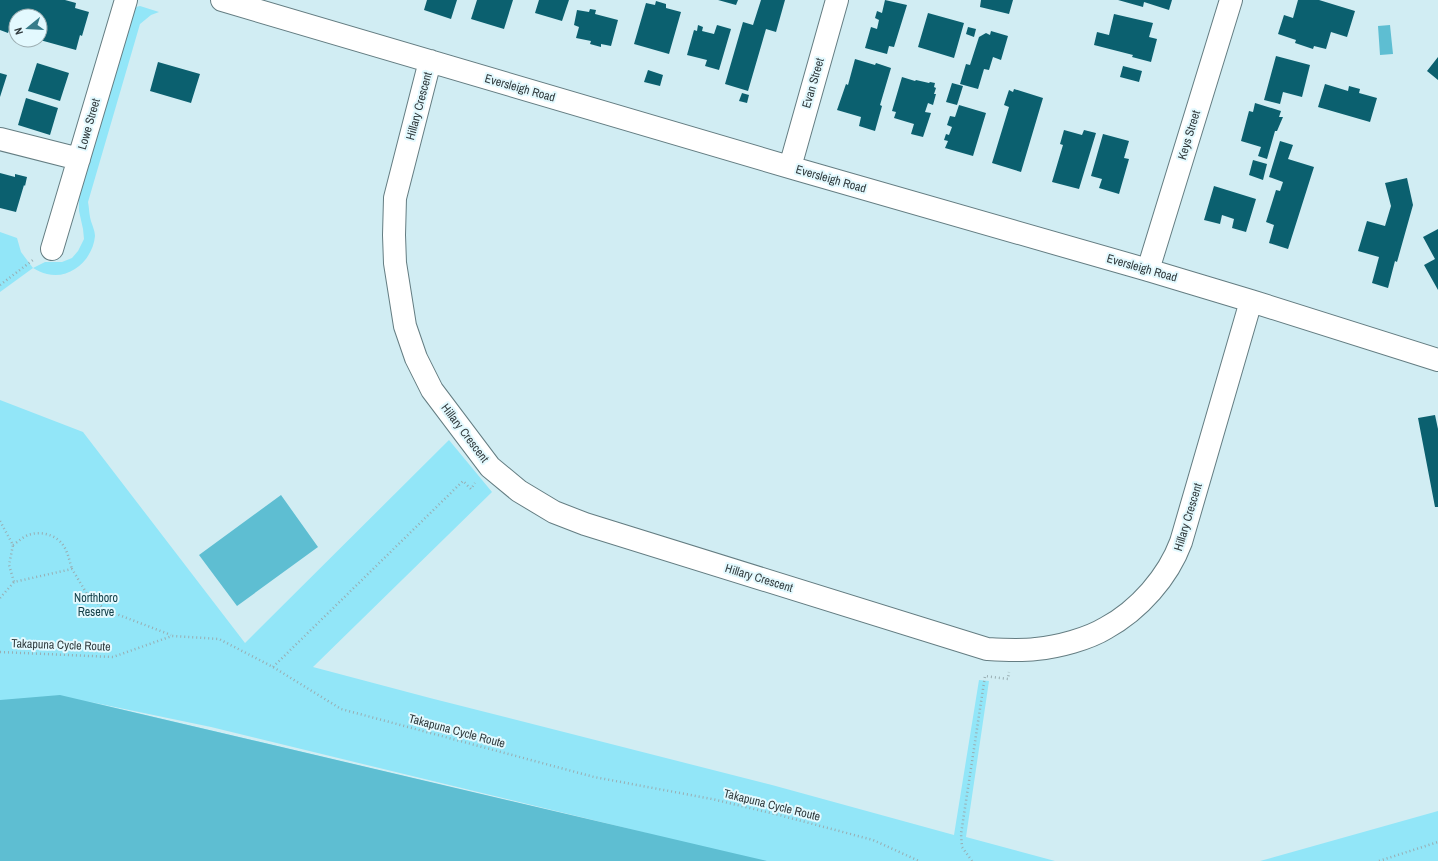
<svg xmlns="http://www.w3.org/2000/svg" width="1438" height="861" font-family="'Archivo Narrow',sans-serif">
  <style>
    .green { fill: #92e6f8; fill-rule: evenodd }
    .water { fill: #5ebed2 }
    .building { fill: #0b606f }
    .lines { fill: none; stroke-linecap: round; stroke-linejoin: round }
    .minor-casing { stroke: #647d82; stroke-width: 24 }
    .path { stroke: #98adb2; stroke-width: 2.5; stroke-dasharray: 1 3; stroke-linecap: butt }
    .minor { stroke: #fff; stroke-width: 22 }
    .labels { text-anchor: middle; dominant-baseline: central; stroke-width: 4; stroke-linejoin: round; paint-order: stroke }
    .street-label { font-size: 12px; fill: #313b3e; stroke: #e3f9fe }
    .park-label { font-size: 12px; fill: #15414a; stroke: #e3f9fe }
  </style>
  <rect width="100%" height="100%" fill="#d1edf3"/>
  <path class="green" d="M 140,6 L 159,12 L 151,15 L 140,24 L 88,202 C 89,207 89,212 90,217 C 91,223 95,230 95,236 C 93,259 71,280 47,274 C 42,273 37,270 33,268 L 0,292 L 0,232 L 17,238 L 21,252 L 33,268 L 45,262 L 62,262 L 72,258 L 78,251 L 84,239 L 83,229 L 79,211 L 79,196 L 130,19 L 136,7 Z
    M 0,400 L 83,432 L 245,643 L 449,440 L 492,492 L 313,667 L 430,698 L 772,785 L 954,835 L 979,680 L 989,681 L 966,837 L 1055,861 L 0,861 ZM 86,701 L 211,727 L 646,833 Z
    M 1438,811 L 1438,861 L 1260,861 Z"/>
  <path class="water" d="M 1390,25 L 1393,54 L 1380,55 L 1378,26 Z
    M 281,495 L 318,547 L 237,606 L 199,555 Z
    M 60,695 L 737,854 L 767,861 L 0,861 L 0,700 Z"/>
  <path class="building" d="M 0,0 L 65,0 L 76,3 L 75,8 L 89,12 L 82,36 L 80,35 L 76,50 L 40,40 L 40,16 L 16,16 L 16,34 L 14,33 L 14,31 L 9,30 L 8,33 L 0,30 Z
    M 427,0 L 457,0 L 451,19 L 424,10 Z
    M 477,0 L 513,0 L 504,29 L 471,19 Z
    M 539,0 L 569,0 L 562,21 L 535,13 Z
    M 718,0 L 738,0 L 736,5 Z
    M 761,0 L 785,0 L 776,32 L 766,29 L 748,91 L 725,84 L 743,22 L 753,25 Z
    M 885,0 L 907,5 L 894,47 L 889,46 L 887,54 L 865,48 L 871,27 L 877,29 L 879,20 L 875,18 L 877,11 L 882,13 Z
    M 981,0 L 1013,0 L 1009,14 L 980,7 Z
    M 1118,0 L 1172,0 L 1169,10 L 1144,2 L 1143,7 Z
    M 1298,0 L 1319,0 L 1355,11 L 1347,37 L 1331,32 L 1326,49 L 1314,46 L 1313,49 L 1295,43 L 1296,40 L 1278,34 L 1284,15 L 1293,18 Z
    M 656,1 L 666,4 L 666,8 L 681,12 L 669,54 L 634,44 L 646,3 L 655,5 Z
    M 590,9 L 596,10 L 595,14 L 618,20 L 611,46 L 601,44 L 601,47 L 590,44 L 591,41 L 576,38 L 579,27 L 574,25 L 577,10 L 589,12 Z
    M 928,13 L 964,23 L 954,58 L 918,47 Z
    M 1114,14 L 1153,23 L 1149,37 L 1157,39 L 1151,62 L 1132,57 L 1133,55 L 1094,45 L 1097,32 L 1109,35 Z
    M 698,25 L 703,27 L 702,31 L 714,34 L 717,25 L 731,29 L 719,70 L 705,66 L 707,60 L 687,55 L 694,30 L 697,31 Z
    M 968,27 L 976,29 L 974,37 L 966,34 Z
    M 991,31 L 1008,36 L 1001,60 L 993,57 L 989,70 L 984,69 L 978,89 L 960,84 L 966,64 L 970,65 L 979,37 L 986,33 L 990,35 Z
    M 1276,56 L 1310,65 L 1302,97 L 1283,92 L 1280,104 L 1264,100 Z
    M 1438,57 L 1438,80 L 1427,71 Z
    M 855,59 L 875,65 L 876,63 L 891,68 L 880,105 L 882,106 L 875,131 L 859,126 L 861,117 L 837,110 L 846,84 L 848,85 Z
    M 158,62 L 200,74 L 191,103 L 150,91 Z
    M 37,63 L 69,73 L 60,101 L 28,91 Z
    M 1123,66 L 1142,71 L 1139,82 L 1120,77 Z
    M 648,70 L 663,75 L 660,86 L 644,82 Z
    M 0,73 L 7,75 L 0,97 Z
    M 902,77 L 915,81 L 916,80 L 929,83 L 930,82 L 935,83 L 934,87 L 936,88 L 934,94 L 936,94 L 933,105 L 928,103 L 925,112 L 931,113 L 923,137 L 911,134 L 914,124 L 894,118 L 896,112 L 892,111 Z
    M 952,83 L 963,86 L 957,105 L 946,102 Z
    M 1325,84 L 1348,91 L 1349,86 L 1360,89 L 1359,93 L 1377,98 L 1370,122 L 1318,107 Z
    M 1014,89 L 1043,98 L 1021,172 L 992,163 L 1009,107 L 1004,105 L 1009,90 L 1013,92 Z
    M 742,93 L 749,95 L 747,103 L 739,101 Z
    M 26,98 L 58,108 L 50,135 L 18,125 Z
    M 1255,103 L 1281,111 L 1279,117 L 1283,117 L 1277,131 L 1275,131 L 1267,159 L 1258,156 L 1261,147 L 1241,141 L 1249,111 L 1253,112 Z
    M 959,105 L 986,113 L 973,156 L 945,148 L 948,141 L 944,140 L 946,134 L 949,135 L 952,127 L 947,125 L 950,116 L 955,117 Z
    M 1064,130 L 1082,135 L 1084,130 L 1096,133 L 1079,189 L 1052,182 L 1063,145 L 1060,144 Z
    M 1103,134 L 1129,141 L 1124,158 L 1129,159 L 1119,194 L 1099,188 L 1102,179 L 1091,176 Z
    M 1280,141 L 1293,145 L 1288,159 L 1314,167 L 1288,249 L 1269,243 L 1274,225 L 1266,222 L 1276,190 L 1280,191 L 1283,182 L 1269,177 Z
    M 1253,160 L 1267,164 L 1263,180 L 1249,175 Z
    M 0,173 L 15,177 L 15,174 L 27,177 L 25,186 L 24,185 L 16,212 L 0,208 Z
    M 1407,178 L 1413,205 L 1397,262 L 1395,261 L 1388,288 L 1372,283 L 1379,257 L 1358,251 L 1367,221 L 1385,226 L 1391,206 L 1385,183 Z
    M 1214,186 L 1256,199 L 1246,232 L 1232,228 L 1234,219 L 1222,215 L 1220,224 L 1204,220 Z
    M 1438,229 L 1438,290 L 1424,265 L 1435,259 L 1423,237 Z
    M 1435,415 L 1438,429 L 1438,507 L 1435,507 L 1418,418 Z"/>
  <g class="lines">
    <g class="minor-casing">
      <path id="minor" d="M 222,0 L 796,169 L 1148,270 L 1251,301 L 1438,360
        M 430,61 L 395,198 L 394,235 L 395,263 L 405,326 L 416,358 L 432,390 L 490,467 L 519,491 L 554,512 L 585,524 L 987,649 C 1004,650 1020,651 1036,649 C 1058,647 1088,639 1106,628 C 1139,610 1168,577 1181,542 L 1251,301
        M 0,139 L 79,159
        M 790,167 L 837,0
        M 52,249 L 126,0
        M 1148,270 L 1231,0"/>
    </g>
    <path class="path" d="M 0,285 L 33,260
      M 0,521 L 13,545 L 9,565 L 14,582
      M 13,545 C 19,541 25,535 32,534 C 43,531 57,536 63,545 C 68,552 69,560 72,569
      M 0,598 L 14,582 L 72,569 L 87,594 L 106,610 L 171,635
      M 0,652 L 113,657 L 172,636 L 219,639 L 273,667 L 341,709 L 594,777 L 712,799 L 779,815 L 873,840 L 919,861
      M 273,667 L 463,481 L 471,489 L 475,483
      M 972,861 L 962,847 L 961,834 L 985,676 L 1008,679 L 1009,672
      M 1379,861 L 1438,842"/>
    <use href="#minor" class="minor"/>
  </g>
  <g class="labels">
    <g class="street-label">
      <text transform="translate(813 83) rotate(-74)">Evan Street</text>
      <text transform="translate(520 88) rotate(16)">Eversleigh Road</text>
      <text transform="translate(419 106) rotate(-75)">Hillary Crescent</text>
      <text transform="translate(89 124) rotate(-74)">Lowe Street</text>
      <text transform="translate(1189 135) rotate(-73)">Keys Street</text>
      <text transform="translate(831 179) rotate(16)">Eversleigh Road</text>
      <text transform="translate(1142 268) rotate(16)">Eversleigh Road</text>
      <text transform="translate(465 433) rotate(53)">Hillary Crescent</text>
      <text transform="translate(1188 517) rotate(-73)">Hillary Crescent</text>
      <text transform="translate(759 578) rotate(17)">Hillary Crescent</text>
      <text transform="translate(61 645) rotate(2)">Takapuna Cycle Route</text>
      <text transform="translate(457 731) rotate(15)">Takapuna Cycle Route</text>
      <text transform="translate(772 805) rotate(14)">Takapuna Cycle Route</text>
    </g>
    <g class="park-label">
      <text x="96" y="598">Northboro<tspan x="96" dy="14">Reserve</tspan></text>
    </g>
  </g>
  <g transform="translate(28 28) rotate(252)"><circle r="19" fill="#e3f9fe" stroke="#9cadb1"/>
  <path d="M0-3L7 15L0 10L-7 15Z" fill="#377c8a"/>
  <text y="-6" font-size="11" font-weight="bold" text-anchor="middle" fill="#313b3e">N</text>
  </g>
</svg>
